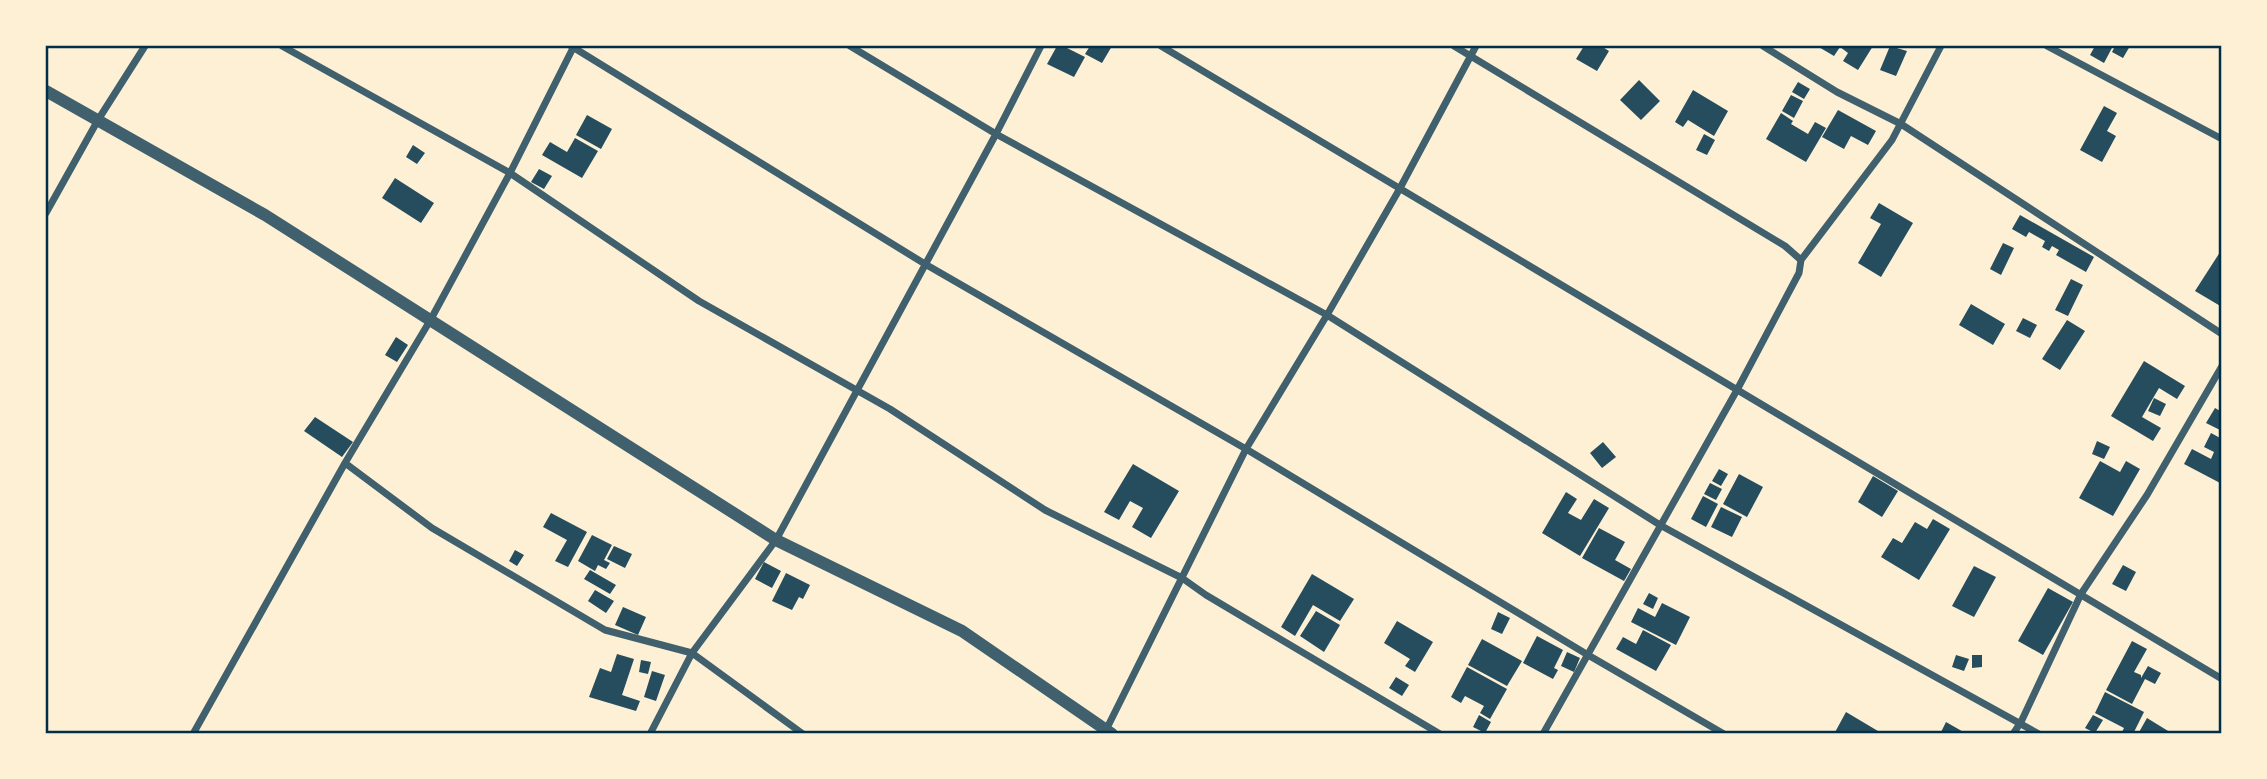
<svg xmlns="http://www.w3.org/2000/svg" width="2267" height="779" font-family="'Times New Roman',serif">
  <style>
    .building { fill: #264d5e }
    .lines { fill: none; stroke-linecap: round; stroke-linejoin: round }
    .minor { stroke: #3f606c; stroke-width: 7 }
    .tertiary { stroke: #3f606c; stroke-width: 12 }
    .neatline { fill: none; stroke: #003049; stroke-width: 2.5 }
  </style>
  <rect width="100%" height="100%" fill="#fdf0d5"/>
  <path class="building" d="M 1057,46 L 1063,46 L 1085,57 L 1074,77 L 1047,64 Z
    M 1090,46 L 1112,46 L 1102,63 L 1085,54 Z
    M 1584,46 L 1601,46 L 1609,51 L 1597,71 L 1576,59 Z
    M 1817,46 L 1873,46 L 1858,70 L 1843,61 L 1848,53 L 1840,47 L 1834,56 Z
    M 1890,46 L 1907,51 L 1896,76 L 1880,70 Z
    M 2095,46 L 2113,46 L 2104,63 L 2090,55 Z
    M 2115,46 L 2130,46 L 2123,58 L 2112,52 Z
    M 1639,80 L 1660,101 L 1641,120 L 1620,100 Z
    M 1798,82 L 1810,89 L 1804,99 L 1792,92 Z
    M 1693,90 L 1728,111 L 1714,136 L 1688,120 L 1683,127 L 1675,122 Z
    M 1791,95 L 1803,101 L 1794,118 L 1782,111 Z
    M 2104,106 L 2117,113 L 2107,131 L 2116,136 L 2102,162 L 2080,150 Z
    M 1838,110 L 1876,131 L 1868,145 L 1851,136 L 1844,149 L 1822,137 Z
    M 1781,113 L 1793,121 L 1791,124 L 1808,134 L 1815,122 L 1826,128 L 1806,162 L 1766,139 Z
    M 587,115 L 612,129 L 601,149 L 576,135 Z
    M 1704,134 L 1715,140 L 1707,155 L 1696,150 Z
    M 575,138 L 598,151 L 582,178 L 542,155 L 550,142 L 567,152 Z
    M 413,145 L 425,153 L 417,164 L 406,157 Z
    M 539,169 L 552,176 L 544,189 L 531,182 Z
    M 395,178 L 434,203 L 421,223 L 382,198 Z
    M 1879,203 L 1913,223 L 1881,277 L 1858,263 L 1881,224 L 1870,218 Z
    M 2020,215 L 2094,257 L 2086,272 L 2056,255 L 2059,250 L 2052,246 L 2049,251 L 2042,247 L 2045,241 L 2029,232 L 2026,237 L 2012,229 Z
    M 2003,243 L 2014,248 L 2001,275 L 1990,269 Z
    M 2222,249 L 2222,307 L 2195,291 Z
    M 2071,279 L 2083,285 L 2068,316 L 2055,310 Z
    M 1971,304 L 2005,324 L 1993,345 L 1959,325 Z
    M 2023,318 L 2037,325 L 2030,338 L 2016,331 Z
    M 2067,320 L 2085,331 L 2060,370 L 2042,359 Z
    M 396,337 L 408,345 L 397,362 L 385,355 Z
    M 2144,361 L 2185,386 L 2177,399 L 2159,388 L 2142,417 L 2161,428 L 2153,441 L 2111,416 Z
    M 2154,398 L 2166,404 L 2160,416 L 2148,411 Z
    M 2215,408 L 2222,412 L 2222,431 L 2206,423 Z
    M 315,417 L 353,442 L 342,457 L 304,431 Z
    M 2211,433 L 2222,439 L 2222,484 L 2184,464 L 2192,449 L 2211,459 L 2214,452 L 2204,447 Z
    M 2097,441 L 2110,447 L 2104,459 L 2092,454 Z
    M 1603,442 L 1616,457 L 1602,468 L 1590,453 Z
    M 2100,461 L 2120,472 L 2126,461 L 2140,469 L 2113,516 L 2079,498 Z
    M 1133,464 L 1179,491 L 1151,538 L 1132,527 L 1143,508 L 1130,501 L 1119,520 L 1104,512 Z
    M 1719,469 L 1728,474 L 1721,486 L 1712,481 Z
    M 1739,474 L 1763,487 L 1747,517 L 1723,504 Z
    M 1873,476 L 1898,491 L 1882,517 L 1858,502 Z
    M 1710,483 L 1722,489 L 1716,500 L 1704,494 Z
    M 1566,492 L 1577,499 L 1568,513 L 1581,520 L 1594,499 L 1609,508 L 1580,556 L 1542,533 Z
    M 1703,496 L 1718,504 L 1706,527 L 1691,519 Z
    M 1721,507 L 1742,517 L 1732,537 L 1711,527 Z
    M 551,513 L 587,532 L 568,567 L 555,561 L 567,540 L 543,527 Z
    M 1933,519 L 1950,529 L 1919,580 L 1881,557 L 1893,538 L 1902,543 L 1915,522 L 1927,529 Z
    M 1599,528 L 1625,542 L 1615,560 L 1631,569 L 1624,581 L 1582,558 Z
    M 592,535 L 612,545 L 604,560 L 610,563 L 606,569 L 598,565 L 595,571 L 578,561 Z
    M 614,546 L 632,554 L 625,568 L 607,559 Z
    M 515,550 L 524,555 L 517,566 L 509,561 Z
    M 764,562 L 781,571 L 772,588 L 755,579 Z
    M 2123,565 L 2136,572 L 2126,591 L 2112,584 Z
    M 1974,566 L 1996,577 L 1974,617 L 1952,606 Z
    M 590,570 L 616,585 L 610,594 L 584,579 Z
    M 786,573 L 810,585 L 803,599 L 799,597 L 792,610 L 772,601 Z
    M 1312,574 L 1354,599 L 1340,621 L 1313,605 L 1295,636 L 1281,627 Z
    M 2048,588 L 2073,602 L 2043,655 L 2018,641 Z
    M 595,590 L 614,601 L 606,613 L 588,601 Z
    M 1649,593 L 1658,598 L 1653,609 L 1643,604 Z
    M 1662,603 L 1690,617 L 1676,645 L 1631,622 L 1638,608 L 1655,617 Z
    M 623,607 L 646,617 L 638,635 L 615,625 Z
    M 1316,611 L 1340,625 L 1324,652 L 1300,636 Z
    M 1498,612 L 1510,618 L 1502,634 L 1491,629 Z
    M 1397,621 L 1433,642 L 1415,672 L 1405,666 L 1410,659 L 1384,643 Z
    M 1643,630 L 1671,645 L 1656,671 L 1616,649 L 1623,637 L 1636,644 Z
    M 1537,636 L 1563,650 L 1554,668 L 1558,670 L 1553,679 L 1523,663 Z
    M 1482,639 L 1522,661 L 1507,686 L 1468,665 Z
    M 2132,641 L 2147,649 L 2134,672 L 2141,675 L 2141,678 L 2148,666 L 2161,673 L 2155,684 L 2145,679 L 2132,704 L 2106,690 Z
    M 1567,652 L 1580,658 L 1574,672 L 1561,666 Z
    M 617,654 L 634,659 L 622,695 L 640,701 L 636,711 L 589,697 L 600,668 L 611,672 Z
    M 1956,655 L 1969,659 L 1964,671 L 1952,667 Z
    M 1972,655 L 1982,655 L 1982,667 L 1972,668 Z
    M 641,660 L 651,662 L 648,674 L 639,672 Z
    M 1467,667 L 1507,689 L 1490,719 L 1480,713 L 1484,706 L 1465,696 L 1461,703 L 1451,697 Z
    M 652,671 L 665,675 L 656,701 L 644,697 Z
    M 1396,677 L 1409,685 L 1402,696 L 1389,688 Z
    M 2105,692 L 2144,712 L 2133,734 L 2121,734 L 2124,728 L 2095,713 Z
    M 1846,712 L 1883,734 L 1834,734 Z
    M 1479,715 L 1491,722 L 1485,733 L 1473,727 Z
    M 2093,715 L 2103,720 L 2095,733 L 2085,728 Z
    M 2147,718 L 2173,734 L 2138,734 Z
    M 1946,722 L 1967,734 L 1940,734 Z"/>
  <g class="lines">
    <path class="minor" d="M 282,46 L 510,173 L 699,301 L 890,409 L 1045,510 L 1182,578 L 1206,595 L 1440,734
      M 571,46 L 925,264 L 1246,449 L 1588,655 L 1724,734
      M 850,46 L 996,134 L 1327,315 L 1660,525 L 2039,734
      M 1161,46 L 2222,679
      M 1454,46 L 1785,246 L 1801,260 L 1799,273 L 1737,390 L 1543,734
      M 1763,46 L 1837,92 L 1901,124 L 2222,334
      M 2047,46 L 2222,139
      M 46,213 L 98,120 L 145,46
      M 1801,260 L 1892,140 L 1941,46
      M 345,463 L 432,528 L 605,630 L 692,653 L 803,734
      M 1106,730 L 1246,449 L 1327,315 L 1399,190 L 1476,46
      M 193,734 L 345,463 L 431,319 L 510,173 L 574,46
      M 650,734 L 692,653 L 776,540 L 996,134 L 1041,46
      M 2013,734 L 2021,722 L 2081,594 L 2147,495 L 2222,366"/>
    <path class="tertiary" d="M 46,91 L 265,215 L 776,540 L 962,631 L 1112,734"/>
  </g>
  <rect width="2267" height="779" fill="none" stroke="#fdf0d5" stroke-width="94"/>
  <rect x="47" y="47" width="2173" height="685" class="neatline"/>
</svg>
